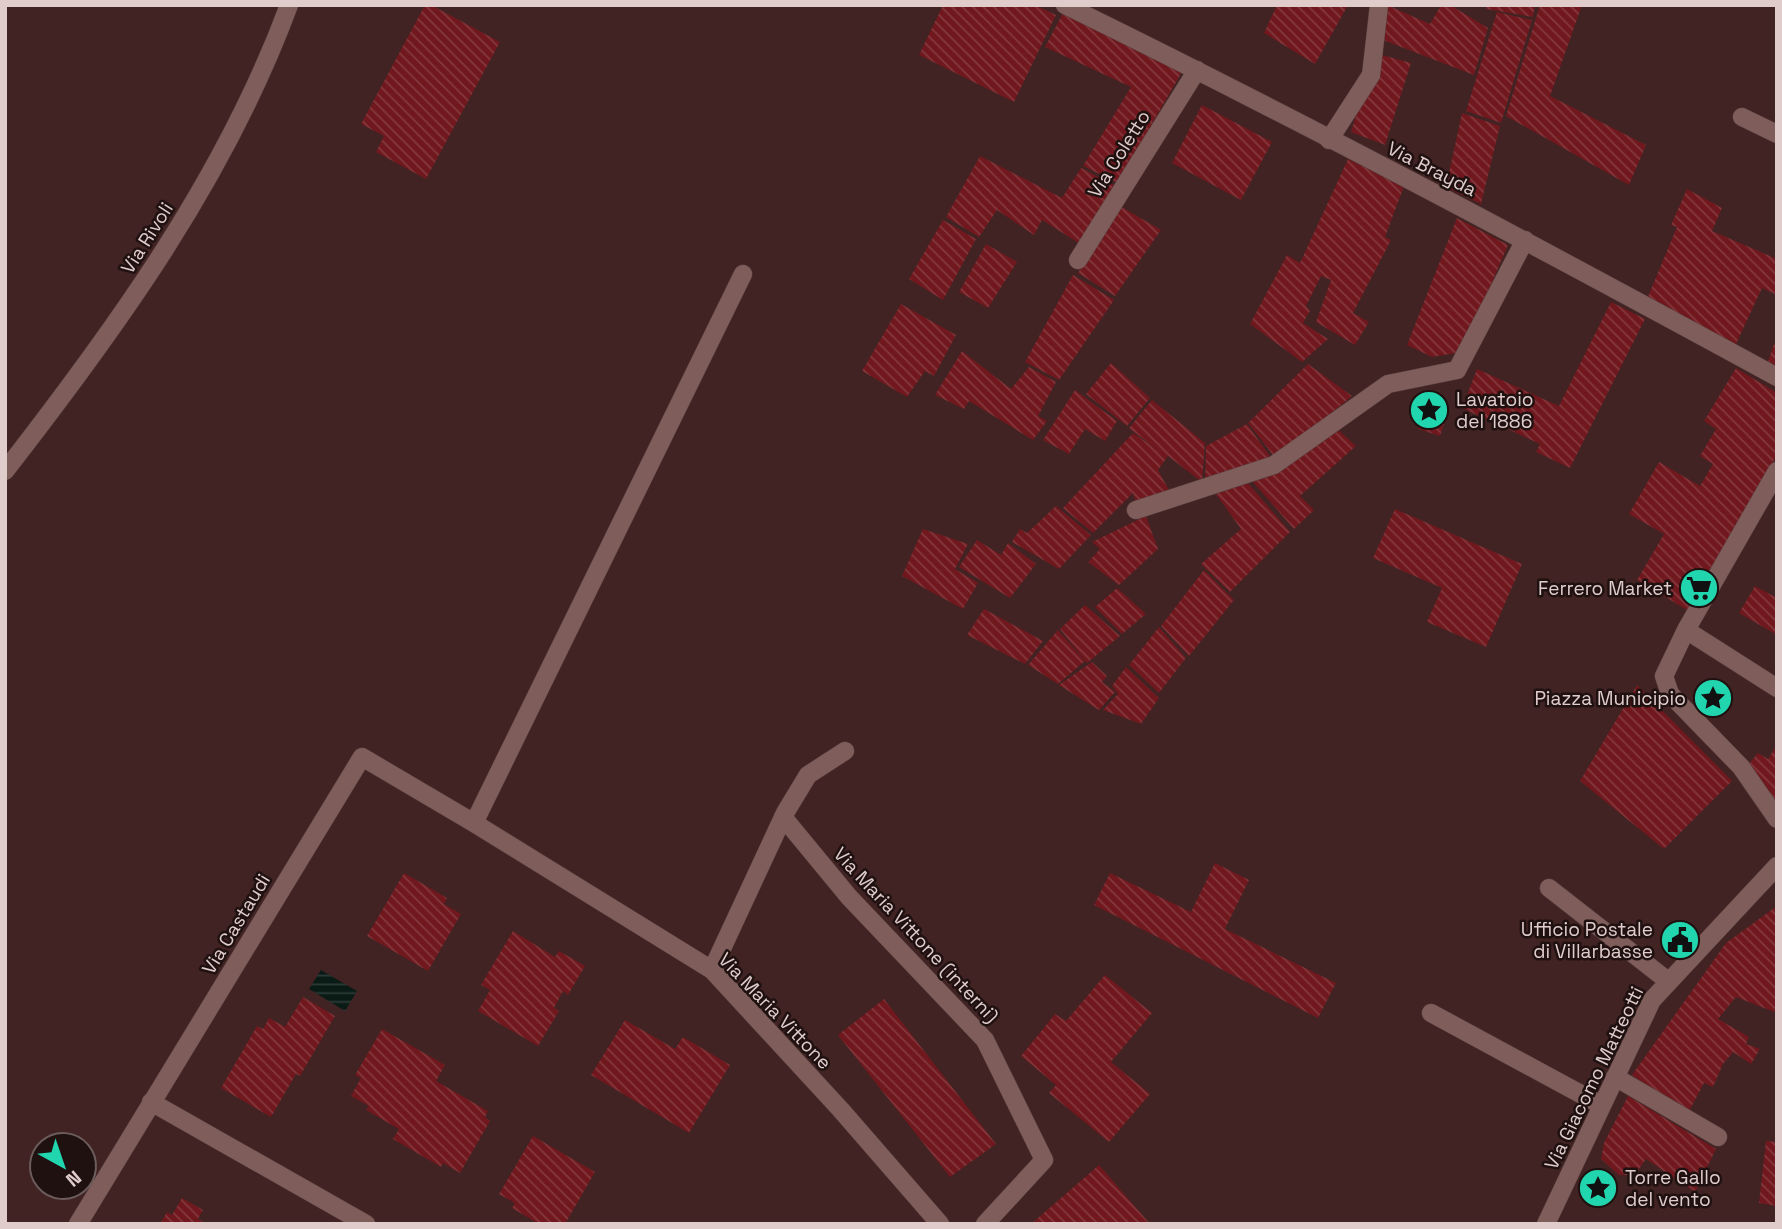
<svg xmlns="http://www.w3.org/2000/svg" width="1782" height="1229" font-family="'Space Grotesk',sans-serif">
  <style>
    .water { fill: url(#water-rules) }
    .building { fill: url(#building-back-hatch) }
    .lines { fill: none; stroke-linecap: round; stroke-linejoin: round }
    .minor-casing { stroke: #5a4241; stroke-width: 19 }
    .minor { stroke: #7f5d5b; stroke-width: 18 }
    .labels { text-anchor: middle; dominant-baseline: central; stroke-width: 5; stroke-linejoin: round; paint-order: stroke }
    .street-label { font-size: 19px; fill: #e0cccb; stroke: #1e1110 }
    .poi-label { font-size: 19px; fill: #e0cccb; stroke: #1e1110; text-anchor: end }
  </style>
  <defs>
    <pattern id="water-rules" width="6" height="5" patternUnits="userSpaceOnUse" patternTransform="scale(1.75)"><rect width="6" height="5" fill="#0a1b16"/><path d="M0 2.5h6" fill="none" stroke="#2d3b37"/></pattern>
    <pattern id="building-back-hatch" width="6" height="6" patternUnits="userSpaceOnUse" patternTransform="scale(1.75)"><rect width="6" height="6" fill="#70181e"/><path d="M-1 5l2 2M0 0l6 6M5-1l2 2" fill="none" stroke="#84383d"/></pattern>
  </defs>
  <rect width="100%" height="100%" fill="#402322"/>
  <path class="water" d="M 321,970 L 357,991 L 345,1011 L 309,989 Z"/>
  <path class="building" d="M 425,5 L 431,5 L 500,42 L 426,179 L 376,152 L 384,136 L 361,124 Z
    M 943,5 L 1035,5 L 1056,15 L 1014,102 L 919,55 Z
    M 1277,5 L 1348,5 L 1315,64 L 1264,33 Z
    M 1387,5 L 1430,24 L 1441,5 L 1450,5 L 1488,28 L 1474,75 L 1383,40 Z
    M 1487,5 L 1535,5 L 1533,17 L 1486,9 Z
    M 1540,5 L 1582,5 L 1550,96 L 1646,145 L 1629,185 L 1506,116 Z
    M 1497,12 L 1532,20 L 1501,123 L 1466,111 Z
    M 1063,13 L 1183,70 L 1118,183 L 1083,166 L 1131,87 L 1045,47 Z
    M 1375,53 L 1411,63 L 1385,145 L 1351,132 Z
    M 1202,105 L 1272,142 L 1241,200 L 1172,163 Z
    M 1462,113 L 1500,126 L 1481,204 L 1446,187 Z
    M 980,156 L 1062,198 L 1081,168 L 1116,186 L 1082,245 L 1042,220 L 1034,235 L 997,210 L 979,237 L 946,217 Z
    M 1348,159 L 1404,186 L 1385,237 L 1391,240 L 1353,313 L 1369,322 L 1355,345 L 1316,322 L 1331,280 L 1321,276 L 1306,306 L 1310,311 L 1303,323 L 1328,339 L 1302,362 L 1250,324 L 1287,255 L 1300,263 Z
    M 1687,189 L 1722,208 L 1712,231 L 1777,259 L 1777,295 L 1762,288 L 1736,344 L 1647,299 L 1677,227 L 1671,225 Z
    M 1118,205 L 1161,230 L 1115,296 L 1078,273 Z
    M 1457,218 L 1508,245 L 1462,352 L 1432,357 L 1407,345 Z
    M 943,220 L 976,239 L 943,300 L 909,279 Z
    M 986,244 L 1017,262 L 988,308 L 959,292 Z
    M 1073,275 L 1114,300 L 1059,380 L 1025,362 Z
    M 1611,302 L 1645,319 L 1570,468 L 1536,452 L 1540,444 L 1462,408 L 1477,369 L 1559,406 Z
    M 901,304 L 956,335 L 934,376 L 925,371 L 907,397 L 862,371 Z
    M 1774,344 L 1777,346 L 1777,367 L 1768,361 Z
    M 962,351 L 1011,389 L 1029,367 L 1056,382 L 1038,416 L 1047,421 L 1033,440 L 969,401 L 964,409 L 935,395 Z
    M 1111,363 L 1150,398 L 1127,426 L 1086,394 Z
    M 1308,364 L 1352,396 L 1276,459 L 1248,423 Z
    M 1736,368 L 1777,393 L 1777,455 L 1687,610 L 1637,580 L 1664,534 L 1629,514 L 1659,462 L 1700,486 L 1713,464 L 1700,456 L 1716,429 L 1704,421 Z
    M 1075,390 L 1117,421 L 1105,441 L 1085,429 L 1069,454 L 1043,440 Z
    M 1152,400 L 1205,443 L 1202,482 L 1168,456 L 1158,470 L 1170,492 L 1137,505 L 1133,493 L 1093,533 L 1063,508 L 1133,433 L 1155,448 L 1129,428 Z
    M 1425,404 L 1448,411 L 1440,436 L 1418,429 Z
    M 1247,424 L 1272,459 L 1205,484 L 1206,446 Z
    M 1336,428 L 1356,446 L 1300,496 L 1314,510 L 1294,529 L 1252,481 L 1278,471 Z
    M 1247,482 L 1290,532 L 1230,592 L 1201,564 L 1241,529 L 1216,494 Z
    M 1056,506 L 1091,535 L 1059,569 L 1012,542 L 1020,529 L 1027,533 Z
    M 1395,509 L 1522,564 L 1486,647 L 1427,622 L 1442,588 L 1373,558 Z
    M 1146,516 L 1158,549 L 1119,585 L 1088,562 L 1100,549 L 1092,542 Z
    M 923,529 L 968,544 L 955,569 L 978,583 L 963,609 L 902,576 Z
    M 977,540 L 1001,555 L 1008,543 L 1036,564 L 1010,598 L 959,567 Z
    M 1204,570 L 1234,600 L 1189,656 L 1161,626 Z
    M 1755,586 L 1777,598 L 1777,635 L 1739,613 Z
    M 1117,588 L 1146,614 L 1122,634 L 1095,607 Z
    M 1085,605 L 1120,636 L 1087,663 L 1060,629 Z
    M 984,609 L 1043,641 L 1025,664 L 967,635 Z
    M 1159,627 L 1186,658 L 1159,693 L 1129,665 Z
    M 1058,630 L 1085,661 L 1058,684 L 1028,665 Z
    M 1092,662 L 1107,676 L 1102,682 L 1115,692 L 1099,710 L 1059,685 Z
    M 1126,667 L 1159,698 L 1141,724 L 1103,710 L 1118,694 L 1112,686 Z
    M 1637,685 L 1732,781 L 1664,849 L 1580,781 Z
    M 1777,745 L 1777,802 L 1748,765 L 1758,753 L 1768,759 Z
    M 1215,863 L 1249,880 L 1225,929 L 1336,983 L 1318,1018 L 1094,905 L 1110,873 L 1191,912 Z
    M 404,873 L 447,898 L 444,904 L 461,914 L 428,971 L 367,936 Z
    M 1777,906 L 1777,1013 L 1736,997 L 1718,1019 L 1749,1037 L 1746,1044 L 1760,1049 L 1751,1064 L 1733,1052 L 1723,1064 L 1713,1087 L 1704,1083 L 1688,1113 L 1632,1075 L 1726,943 Z
    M 513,931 L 555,957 L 559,951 L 585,966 L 568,995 L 563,991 L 554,1008 L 559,1011 L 538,1046 L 478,1011 L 490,990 L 481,985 Z
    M 1105,975 L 1152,1013 L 1111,1062 L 1150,1094 L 1109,1142 L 1049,1093 L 1056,1085 L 1021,1056 L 1055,1014 L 1066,1021 Z
    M 303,997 L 335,1016 L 300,1076 L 296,1074 L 271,1117 L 221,1088 L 257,1026 L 263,1029 L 269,1018 L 285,1027 Z
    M 884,999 L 996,1144 L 950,1177 L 838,1035 Z
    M 625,1020 L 675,1049 L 683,1037 L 730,1065 L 689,1133 L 591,1075 Z
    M 382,1029 L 445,1065 L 436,1081 L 488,1111 L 485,1117 L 490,1121 L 460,1173 L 443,1163 L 441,1167 L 393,1139 L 399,1129 L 366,1110 L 369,1106 L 351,1096 L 361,1078 L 355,1075 Z
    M 1628,1096 L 1716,1149 L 1695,1192 L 1646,1159 L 1637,1172 L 1629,1175 L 1619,1175 L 1601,1159 L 1604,1143 Z
    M 533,1136 L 595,1172 L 565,1224 L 539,1224 L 512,1208 L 515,1203 L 499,1194 Z
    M 1766,1141 L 1777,1142 L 1777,1206 L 1759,1203 Z
    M 1099,1165 L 1150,1224 L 1031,1224 Z
    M 182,1198 L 203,1210 L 198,1219 L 207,1224 L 160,1224 L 167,1212 L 172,1215 Z"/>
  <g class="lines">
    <g class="minor-casing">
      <path id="minor" d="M 1065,5 C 1306,123 1542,249 1777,377
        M 1742,117 L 1777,134
        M 1329,140 L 1371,75 L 1379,5
        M 1078,260 L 1197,70
        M 5,471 C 117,327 225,178 289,5
        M 1777,471 L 1686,630 L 1664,676 L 1670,694 L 1741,767 L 1777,819
        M 1136,510 L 1274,465 L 1388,384 L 1457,370 L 1525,240
        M 1686,630 L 1777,688
        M 783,817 L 849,897 L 985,1040 L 1044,1160 L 985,1224
        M 474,823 L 743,274
        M 1549,888 L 1668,981
        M 712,970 L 785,813 L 808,775 L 845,751
        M 1431,1013 L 1601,1105
        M 1615,1077 L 1718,1137
        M 151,1102 L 366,1224
        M 78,1224 L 362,757 L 474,823 L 712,970 L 841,1110 L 940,1224
        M 1546,1224 L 1652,1000 L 1777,866"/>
    </g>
    <use href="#minor" class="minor"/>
  </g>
  <defs>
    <g id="sight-disc" transform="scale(2.0125)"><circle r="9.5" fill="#21d5af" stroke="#1e1110"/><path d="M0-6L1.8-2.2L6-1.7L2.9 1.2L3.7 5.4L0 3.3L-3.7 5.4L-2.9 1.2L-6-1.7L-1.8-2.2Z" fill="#111"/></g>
    <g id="supermarket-disc" transform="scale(2.0125)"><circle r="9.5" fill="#21d5af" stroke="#1e1110"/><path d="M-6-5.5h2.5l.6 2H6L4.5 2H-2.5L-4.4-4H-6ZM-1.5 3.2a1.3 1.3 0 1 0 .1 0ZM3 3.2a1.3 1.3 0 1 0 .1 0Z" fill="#111"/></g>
    <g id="civic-disc" transform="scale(2.0125)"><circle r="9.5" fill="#21d5af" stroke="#1e1110"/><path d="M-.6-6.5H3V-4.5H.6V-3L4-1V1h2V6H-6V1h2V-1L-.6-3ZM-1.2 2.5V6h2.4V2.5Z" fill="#111"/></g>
  </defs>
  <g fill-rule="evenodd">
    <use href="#sight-disc" x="1429" y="410"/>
    <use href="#supermarket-disc" x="1699" y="588"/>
    <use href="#sight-disc" x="1713" y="698"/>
    <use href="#civic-disc" x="1680" y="940"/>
    <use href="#sight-disc" x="1598" y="1188"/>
  </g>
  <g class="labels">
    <g class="street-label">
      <text transform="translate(1119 154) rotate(-58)">Via Coletto</text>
      <text transform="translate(1432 169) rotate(27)">Via Brayda</text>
      <text transform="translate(147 238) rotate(-58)">Via Rivoli</text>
      <text transform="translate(236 924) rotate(-59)">Via Castaudi</text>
      <text transform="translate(916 935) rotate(47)">Via Maria Vittone (interni)</text>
      <text transform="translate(775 1011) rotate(46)">Via Maria Vittone</text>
      <text transform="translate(1594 1078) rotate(-64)">Via Giacomo Matteotti</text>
    </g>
    <g class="poi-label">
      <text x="1456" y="399" text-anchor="start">Lavatoio<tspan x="1456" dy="22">del 1886</tspan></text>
      <text x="1672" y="588">Ferrero Market</text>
      <text x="1686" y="698">Piazza Municipio</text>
      <text x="1653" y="929">Ufficio Postale<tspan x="1653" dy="22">di Villarbasse</tspan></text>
      <text x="1625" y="1177" text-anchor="start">Torre Gallo<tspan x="1625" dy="22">del vento</tspan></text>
    </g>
  </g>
  <rect width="1782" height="1229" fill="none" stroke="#e0cccb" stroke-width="14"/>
  <g transform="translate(63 1166) rotate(140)"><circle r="33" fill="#1e1110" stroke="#6c5c5b" stroke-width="2"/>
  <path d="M0-5L12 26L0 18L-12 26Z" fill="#21d5af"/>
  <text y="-10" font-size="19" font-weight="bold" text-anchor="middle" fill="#e0cccb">N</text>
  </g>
</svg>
